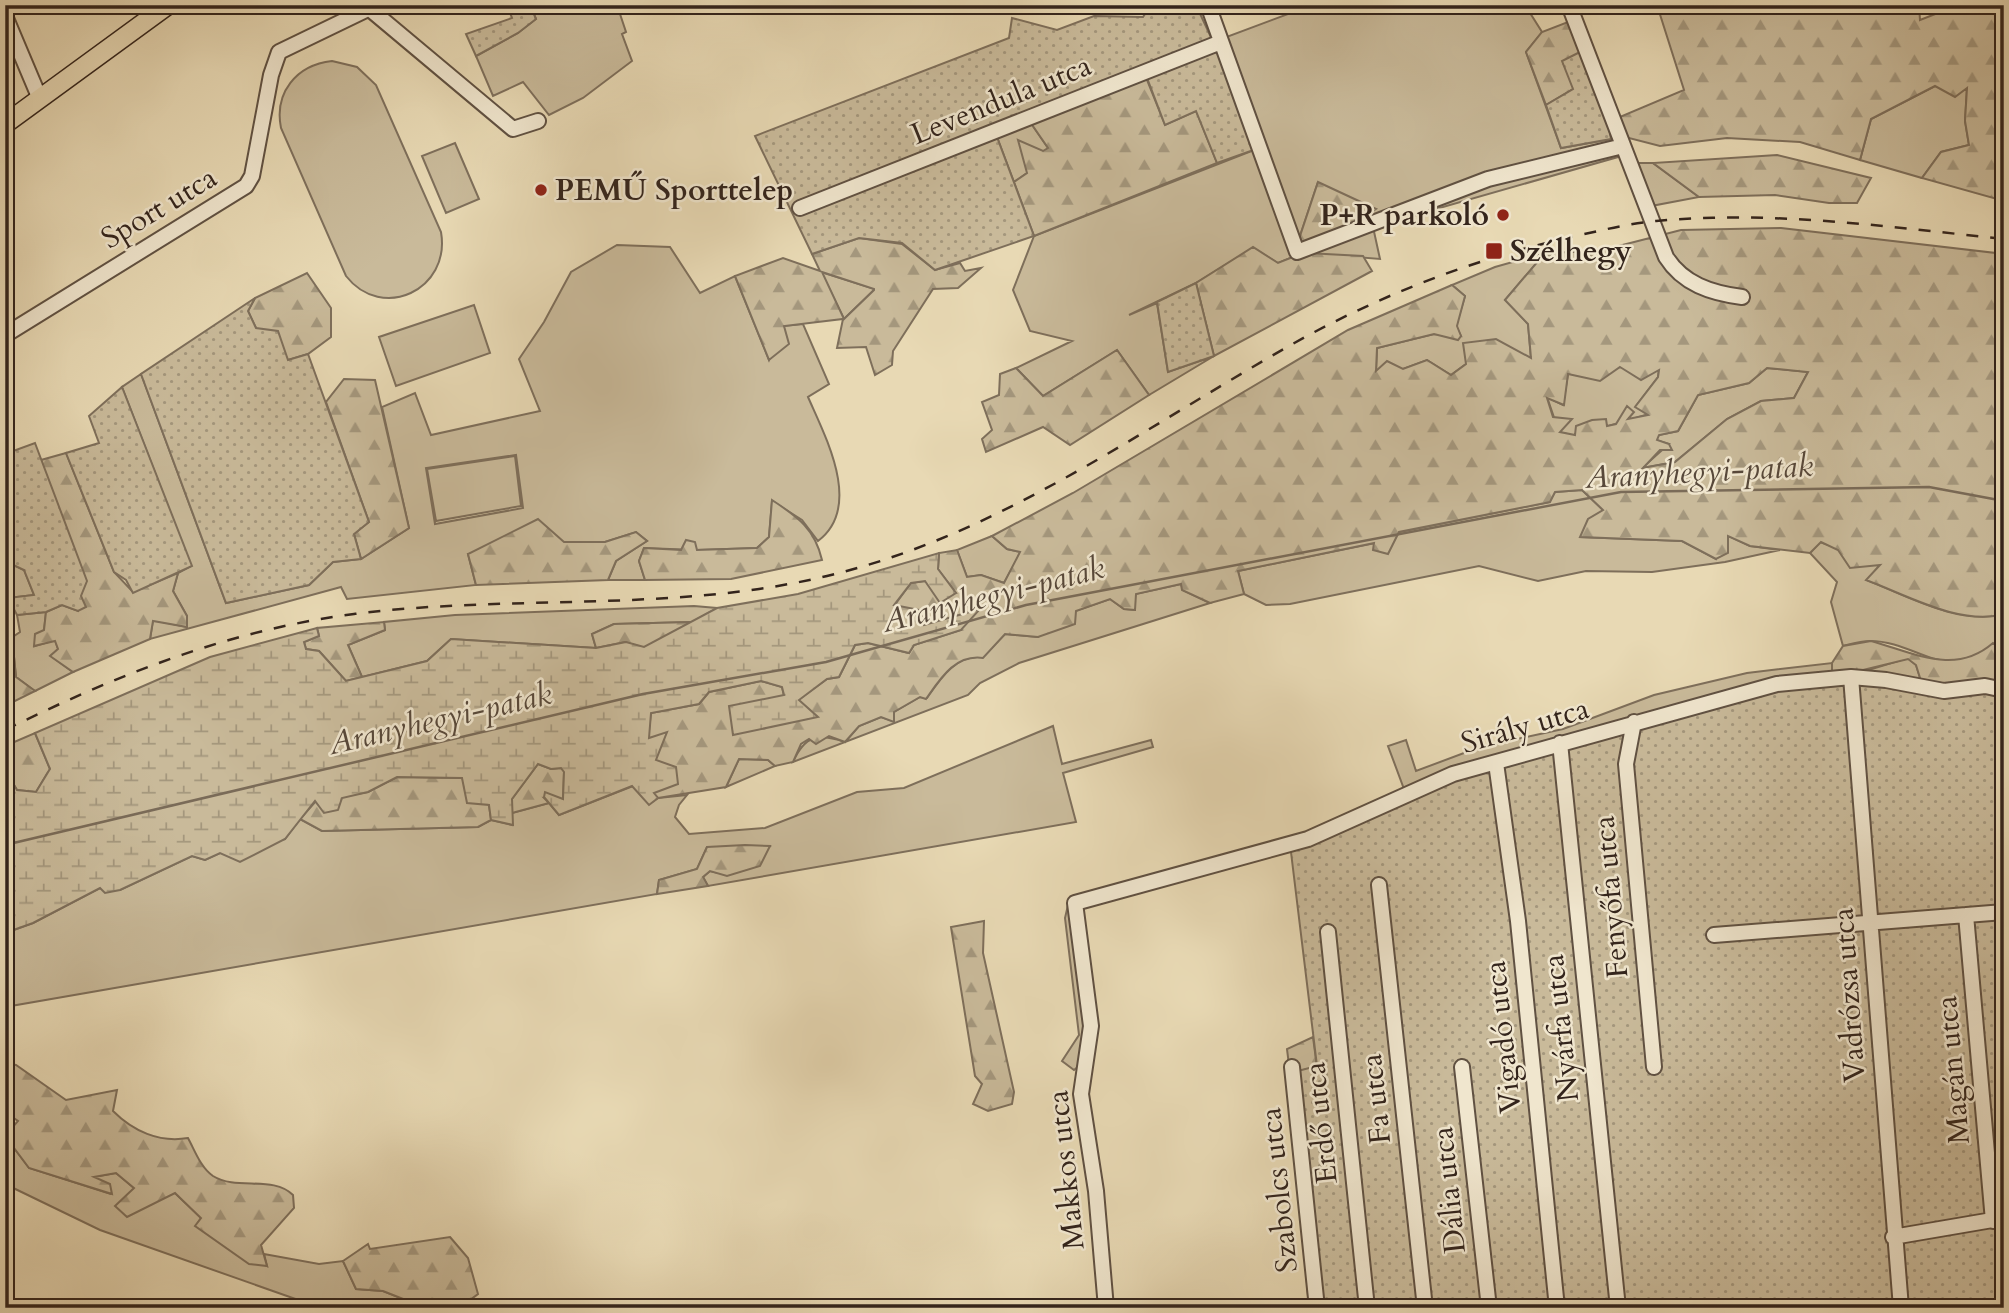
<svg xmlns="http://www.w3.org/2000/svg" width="2009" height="1313" font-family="Cardo,serif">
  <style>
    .green { fill: #c9ba9a; stroke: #7e6f5b; stroke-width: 2; fill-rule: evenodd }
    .forest { fill: url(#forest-firs); stroke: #7e6f5b; stroke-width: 2; fill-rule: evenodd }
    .wetland { fill: url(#wetland-marsh); stroke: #7e6f5b; stroke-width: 2 }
    .garden { fill: url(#garden-dots); stroke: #7e6f5b; stroke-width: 2 }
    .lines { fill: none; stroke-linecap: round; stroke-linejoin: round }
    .stream { stroke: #7a6b58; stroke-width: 2.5 }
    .minor-casing { stroke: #605142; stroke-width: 18 }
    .major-casing { stroke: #33241c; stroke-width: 21 }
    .minor { stroke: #f0e6ce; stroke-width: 14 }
    .major { stroke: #e8d9b4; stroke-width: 18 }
    .rail { stroke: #33241c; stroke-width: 2.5; stroke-dasharray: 12 12; stroke-linecap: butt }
    .poi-dot { fill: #8f2418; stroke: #f0e6ce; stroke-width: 2.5 }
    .labels { text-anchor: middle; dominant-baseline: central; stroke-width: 5; stroke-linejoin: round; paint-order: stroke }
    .street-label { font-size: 30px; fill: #33241c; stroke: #f0e6ce }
    .poi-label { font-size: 30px; font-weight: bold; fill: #33241c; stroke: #f0e6ce; text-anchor: start }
    .water-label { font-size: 32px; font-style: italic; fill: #57483a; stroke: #f0e6ce }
  </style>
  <defs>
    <pattern id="forest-firs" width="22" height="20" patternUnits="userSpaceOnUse" patternTransform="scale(1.75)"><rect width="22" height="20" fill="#c9ba9a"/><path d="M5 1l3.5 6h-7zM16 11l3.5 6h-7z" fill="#a4977d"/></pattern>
    <pattern id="wetland-marsh" width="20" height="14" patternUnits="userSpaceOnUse" patternTransform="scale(1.75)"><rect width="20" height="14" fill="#c9ba9a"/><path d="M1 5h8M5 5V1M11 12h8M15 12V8" fill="none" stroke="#a4977d"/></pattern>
    <pattern id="garden-dots" width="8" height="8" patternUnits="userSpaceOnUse" patternTransform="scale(1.75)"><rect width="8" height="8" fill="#c9ba9a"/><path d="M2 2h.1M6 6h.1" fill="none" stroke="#a4977d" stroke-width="1.8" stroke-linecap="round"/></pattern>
  </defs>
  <rect width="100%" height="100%" fill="#e8d9b4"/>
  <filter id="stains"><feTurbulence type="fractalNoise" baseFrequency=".00286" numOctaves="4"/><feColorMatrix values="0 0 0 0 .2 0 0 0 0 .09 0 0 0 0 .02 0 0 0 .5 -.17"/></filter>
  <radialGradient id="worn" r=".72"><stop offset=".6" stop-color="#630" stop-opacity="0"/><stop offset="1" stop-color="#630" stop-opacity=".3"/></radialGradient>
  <path class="green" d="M 530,5 L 617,5 L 626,32 L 622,34 L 632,61 L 583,98 L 549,115 L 523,82 L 493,96 L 476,56 L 518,33 L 536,19 Z
    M 1312,5 L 1525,5 L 1542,32 L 1526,52 L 1561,148 L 1611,139 L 1618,157 L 1373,227 L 1380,259 L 1305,253 L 1318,182 L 1293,257 L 1278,263 L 1253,248 L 1196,283 L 1129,315 L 1157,303 L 1168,372 L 1214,356 L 1149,395 L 1117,350 L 1043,396 L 1016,368 L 1072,341 L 1030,331 L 1013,290 L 1034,236 L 1262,147 L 1213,42 Z
    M 332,61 L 357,67 L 376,85 L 441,232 C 451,290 382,322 346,276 L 281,128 C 274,93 296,65 332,61 Z
    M 1935,86 L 1967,87 L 1965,121 L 1969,145 L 1941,152 L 1922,178 L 1860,160 L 1871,119 Z
    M 1026,116 L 1048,148 L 1027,173 L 1014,182 L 994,129 Z
    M 455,143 L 479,199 L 446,213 L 422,156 Z
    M 1638,163 L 1653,163 L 1699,197 L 1651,206 Z
    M 617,245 L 670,247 L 700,293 L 735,276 L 769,360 L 783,326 L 803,324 L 829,384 L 808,397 C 826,438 863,507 818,541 L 802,520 L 772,501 L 769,537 L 757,548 L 696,550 L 644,548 L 639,561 L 645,580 L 608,580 L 616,561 L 647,541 L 636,532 L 605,542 L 564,542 L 468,554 L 476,585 L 347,599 L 341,587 L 150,639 L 153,620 L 187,627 L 187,616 L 173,591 L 178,573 L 191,566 L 122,387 L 141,374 L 226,603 L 309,585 L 333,562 L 361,559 L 409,528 L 382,407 L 415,393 L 431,435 L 540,411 L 519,359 L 544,322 L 571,272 ZM 516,455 L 523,508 L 435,524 L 426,468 Z
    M 1545,253 L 1505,300 L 1528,324 L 1531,359 L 1466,364 L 1451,375 L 1427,360 L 1403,369 L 1376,372 L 1377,348 L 1434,334 L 1461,336 L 1456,326 L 1465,296 L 1452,285 L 1495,267 Z
    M 821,272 L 875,289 L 844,319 Z
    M 474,305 L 490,353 L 396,386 L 379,337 Z
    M 1620,367 L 1659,369 L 1658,377 L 1636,406 L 1649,414 L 1575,436 L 1559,432 L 1547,397 L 1563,405 L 1568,374 Z
    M 1767,368 L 1808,372 L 1794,398 L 1761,401 L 1727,419 L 1675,462 L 1642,468 L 1669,444 L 1656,440 L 1659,435 L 1678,431 L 1698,395 L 1749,383 Z
    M 515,456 L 521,506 L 436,521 L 427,469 Z
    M 1582,490 L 1604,511 L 1581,537 L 1682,541 L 1716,559 L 1727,535 L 1750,546 L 1780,550 L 1725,562 L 1652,572 L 1586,571 L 1538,581 L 1479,566 L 1290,604 L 1266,605 L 1244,594 L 1238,571 L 1375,543 L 1399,532 L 1549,502 L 1555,492 Z
    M 992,536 L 1007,549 L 1021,552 L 1004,583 L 981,575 L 967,577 L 957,550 Z
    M 1820,542 L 1881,564 L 1867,580 C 1907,596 1960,626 2004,614 L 2004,652 L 1993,644 C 1944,685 1918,641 1870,641 C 1861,641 1851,644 1843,646 L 1831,602 L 1837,582 L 1810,553 Z
    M 5,561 L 24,570 L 34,595 L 8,598 Z
    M 1181,584 L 1183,590 L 1210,603 L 1019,663 L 980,683 L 968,695 L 793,762 C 805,735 818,733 845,742 L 859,726 L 881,717 L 893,721 L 894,712 L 920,697 L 927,698 C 940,679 956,654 983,657 L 1005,634 L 1038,637 L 1075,611 L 1110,599 L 1124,609 L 1135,610 L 1135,594 Z
    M 694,606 L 717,608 L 692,622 L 614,624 L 592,634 L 596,648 L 451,639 L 427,661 L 362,677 L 348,645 L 385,630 L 384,622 L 455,615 Z
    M 46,612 L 44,630 L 35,646 L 55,640 L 58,649 L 51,656 L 73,672 L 35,691 L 16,677 L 14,657 L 5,656 L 5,642 L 20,632 L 17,615 Z
    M 1908,658 L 1916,665 L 1921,681 L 1865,671 Z
    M 1832,663 L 1832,672 L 1750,686 L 1404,789 L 1388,746 L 1406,740 L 1416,771 L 1480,747 L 1563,729 L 1654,695 L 1747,673 Z
    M 1053,726 L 1062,764 L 1151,740 L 1153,747 L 1063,773 L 1076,822 L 708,886 L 703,877 L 710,871 C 739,879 748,864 769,847 L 707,847 L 697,869 L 659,880 L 657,894 L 5,1007 L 5,933 L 33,923 L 100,888 L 120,890 L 192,856 L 205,860 L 220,853 L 285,839 L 300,819 L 322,831 L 478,827 L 491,820 L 512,825 L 512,813 L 549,803 L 559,815 L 633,786 L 649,804 L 658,798 L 687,795 L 679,805 L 675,817 L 689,834 L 765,828 L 857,792 L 904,788 Z
    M 739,759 L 768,760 L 775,766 L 726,787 Z
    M 1075,903 L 1086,1048 L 1079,1066 L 1074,1070 L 1062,1061 L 1079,1035 L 1065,918 L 1068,905 Z
    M 5,1143 L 14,1148 L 29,1168 L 111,1194 L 93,1177 L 116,1173 L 134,1188 L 175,1193 L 201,1218 L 196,1226 L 267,1266 L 264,1254 L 319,1264 L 343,1261 L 356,1289 L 383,1291 L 426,1308 L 321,1308 L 100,1230 L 5,1184 Z"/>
  <path class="forest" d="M 1657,5 L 1877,5 L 1877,11 L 1886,5 L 1919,5 L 1920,20 L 1938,13 L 1941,5 L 2004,5 L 2004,201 L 1922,178 L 1941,152 L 1969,145 L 1965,121 L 1967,88 L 1955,97 L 1935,86 L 1871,119 L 1860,160 L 1800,142 L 1727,138 L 1660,146 L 1621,136 L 1615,119 L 1684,90 Z
    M 1568,22 L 1580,52 L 1573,89 L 1546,105 L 1526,52 L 1542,32 Z
    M 1143,70 L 1165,125 L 1196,111 L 1217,163 L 1034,236 L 1014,182 L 1027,173 L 1018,140 L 1043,151 L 1048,148 L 1026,116 Z
    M 1777,155 L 1871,178 L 1857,203 L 1829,203 L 1775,195 L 1699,197 L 1653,163 Z
    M 1318,182 L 1376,209 L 1306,253 L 1363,256 L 1372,271 L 1214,356 L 1196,283 L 1253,247 L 1278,263 L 1293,257 Z
    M 1781,228 L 2004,254 L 2004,614 C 1960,626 1907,595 1866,580 L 1880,565 L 1850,568 L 1838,550 L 1821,542 L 1810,553 L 1750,546 L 1728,536 L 1728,553 L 1716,559 L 1682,541 L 1580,537 L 1588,519 L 1603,510 L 1582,490 L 1555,492 L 1550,502 L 1399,532 L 1388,554 L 1373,550 L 1374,543 L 1238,571 L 1244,594 L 1210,603 L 1182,590 L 1181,584 L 1136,594 L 1135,610 L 1124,609 L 1110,599 L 1076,611 L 1075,624 L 1038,637 L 1005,634 L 983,658 C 955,654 940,679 926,699 L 920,697 L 894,712 L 894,722 L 881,717 L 859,726 L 845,742 L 829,736 L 816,744 L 809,739 L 801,744 L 793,762 L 775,766 L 768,760 L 739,759 L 726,787 L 658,798 L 654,794 L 656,760 L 648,739 L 651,713 L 699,704 L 709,692 L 761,681 L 782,687 L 784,696 L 817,717 L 798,700 L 827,679 L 839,677 L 855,645 L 868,643 L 909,653 L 914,645 L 961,630 L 939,623 L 924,625 L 894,606 L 911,583 L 925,581 L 955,592 L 938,569 L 939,553 L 957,550 L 967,577 L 981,575 L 1004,583 L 1020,552 L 1007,549 L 992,536 L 1073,493 L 1348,330 L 1452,285 L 1465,296 L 1457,326 L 1461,336 L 1458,340 L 1434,334 L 1377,348 L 1376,371 L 1387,361 L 1403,369 L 1427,360 L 1451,375 L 1466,364 L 1463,343 L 1496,339 L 1531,358 L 1528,324 L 1505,300 L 1545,253 L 1599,251 L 1681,230 ZM 1620,367 L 1641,380 L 1659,370 L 1658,377 L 1635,407 L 1648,415 L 1628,419 L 1634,412 L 1627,406 L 1616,424 L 1607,426 L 1606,419 L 1592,420 L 1576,426 L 1575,435 L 1560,432 L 1572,419 L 1553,417 L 1547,398 L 1564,405 L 1568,374 L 1600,381 ZM 1767,368 L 1808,372 L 1794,398 L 1761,401 L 1727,419 L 1675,462 L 1643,468 L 1660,450 L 1672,450 L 1669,444 L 1657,440 L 1659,435 L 1678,431 L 1698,395 L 1749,383 Z
    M 859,238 L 902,244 L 935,270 L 960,263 L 965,271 L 981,268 L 958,288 L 933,289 L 893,351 L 892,365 L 875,375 L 866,347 L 837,348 L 843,319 L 784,326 L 789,344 L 769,360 L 735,276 L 783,258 L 820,271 L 812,254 ZM 822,272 L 874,289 L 874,290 L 844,319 Z
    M 307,273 L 331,308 L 331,337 L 308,354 L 288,360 L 256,328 L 248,311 L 255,298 Z
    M 1117,350 L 1149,395 L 1070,445 L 1043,427 L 986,452 L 982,439 L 992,430 L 982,402 L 999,395 L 1000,374 L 1016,368 L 1043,396 Z
    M 344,379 L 375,380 L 409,528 L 361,559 L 354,534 L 369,522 L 326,402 Z
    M 66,453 L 114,572 L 133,592 L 178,573 L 173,591 L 187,616 L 187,627 L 153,621 L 150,639 L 73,672 L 50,656 L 58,649 L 55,641 L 34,646 L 35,634 L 44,630 L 46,612 L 62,605 L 78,611 L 81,596 L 41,460 Z
    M 772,500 C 798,517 815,529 822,560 L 731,579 L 645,580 L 639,561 L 644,548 L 681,550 L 686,540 L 695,542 L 697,550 L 757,548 L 769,537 Z
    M 538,519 L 564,542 L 605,542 L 636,532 L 647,541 L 616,561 L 608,580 L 476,585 L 468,554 Z
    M 384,622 L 385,630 L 348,645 L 362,677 L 346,681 L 319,651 L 306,649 L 304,642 L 319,636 L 317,628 Z
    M 692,622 L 644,648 L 625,642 L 596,648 L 592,634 L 614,624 Z
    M 1871,641 C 1915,653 1955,676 1993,643 L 2004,652 L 2004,689 L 1921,681 L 1916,665 L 1908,659 L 1863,670 L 1832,672 L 1832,663 L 1843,646 Z
    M 5,656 L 14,657 L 16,677 L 35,691 L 5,706 Z
    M 35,733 L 50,769 L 36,792 L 17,790 L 5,770 L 5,746 Z
    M 538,764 L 551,769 L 561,768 L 564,771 L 563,799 L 544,798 L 549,803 L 512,813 L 512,799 Z
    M 397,777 L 462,778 L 489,805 L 491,820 L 478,827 L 322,831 L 300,819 L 316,801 L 368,792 Z
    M 745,845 L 770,846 L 760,866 L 727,876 L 710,871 L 703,877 L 708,886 L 657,894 L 659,880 L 697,869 L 707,847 Z
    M 984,921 L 983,953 L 1014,1092 L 1012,1104 L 988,1111 L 973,1104 L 982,1084 L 975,1076 L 951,927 Z
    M 1313,1037 L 1317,1067 L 1290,1073 L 1287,1049 Z
    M 5,1063 L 16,1065 L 66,1100 L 117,1090 L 113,1111 C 133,1131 159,1143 188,1138 C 195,1151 201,1168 213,1176 C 237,1191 273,1175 293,1195 L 294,1208 L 261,1245 L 267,1266 L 249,1264 L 195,1226 L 201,1218 L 175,1193 L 127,1217 L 115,1206 L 134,1188 L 116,1173 L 94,1177 L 110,1184 L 112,1194 L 29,1168 L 14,1148 L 5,1143 L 5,1123 L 12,1128 L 18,1121 L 5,1112 Z
    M 450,1237 L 468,1258 L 478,1294 L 459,1308 L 426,1308 L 383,1291 L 356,1289 L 343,1261 L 368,1244 L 370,1249 Z"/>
  <path class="wetland" d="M 939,553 L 938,569 L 956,593 L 940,603 L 925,581 L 911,583 L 894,605 L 920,610 L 924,625 L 980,609 L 961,630 L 914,645 L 909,653 L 868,643 L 855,645 L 839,677 L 827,679 L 799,700 L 818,717 L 733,735 L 729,706 L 784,695 L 782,687 L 761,681 L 709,692 L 699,704 L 651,713 L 649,738 L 667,732 L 656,760 L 676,767 L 678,784 L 654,793 L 658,798 L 649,805 L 632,786 L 559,815 L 544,797 L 545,792 L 563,799 L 564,772 L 561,768 L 551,769 L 538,764 L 512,799 L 513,825 L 491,820 L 489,805 L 467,803 L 462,778 L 397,777 L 368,792 L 342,798 L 338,810 L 324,813 L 315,801 L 285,839 L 240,862 L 220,853 L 205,860 L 192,856 L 120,890 L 105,893 L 100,888 L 33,923 L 5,933 L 5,770 L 17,790 L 36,792 L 50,769 L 35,733 L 210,657 L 317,628 L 319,636 L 304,642 L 306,649 L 319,651 L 346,681 L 427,661 L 451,639 L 596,648 L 626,642 L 644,647 L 717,608 L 798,594 Z"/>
  <path class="garden" d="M 507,5 L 530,5 L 536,19 L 518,33 L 476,56 L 466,34 L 512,18 Z
    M 1151,5 L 1196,5 L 1262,147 L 1217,163 L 1196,111 L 1165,125 L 1144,70 L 994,129 L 1034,236 L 935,270 L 902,243 L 859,238 L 812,254 L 755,136 L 1009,38 L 1012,18 L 1057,30 L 1094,16 L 1143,17 Z
    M 1580,52 L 1608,122 L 1611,139 L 1561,148 L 1546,105 L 1573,89 L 1562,61 Z
    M 1196,283 L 1214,356 L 1168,372 L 1157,302 Z
    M 255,298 L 248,311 L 256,328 L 278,331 L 288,360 L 308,354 L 369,522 L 354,534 L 361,559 L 333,562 L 309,585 L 226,603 L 141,374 Z
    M 122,387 L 192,566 L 133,593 L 126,580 L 114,572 L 66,453 L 99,443 L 89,416 Z
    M 35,443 L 87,581 L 81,596 L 86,607 L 78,611 L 62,605 L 46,612 L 17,615 L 8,598 L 34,595 L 24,570 L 5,561 L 5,454 Z
    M 1863,670 L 1949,685 L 2004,689 L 2004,1308 L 1309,1308 L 1290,1073 L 1317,1066 L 1290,844 L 1405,795 L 1750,686 L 1832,672 Z"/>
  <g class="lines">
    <path class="stream" d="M 5,845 L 643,694 L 826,662 L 1026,605 L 1621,492 L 1929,487 L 2004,501"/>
    <g class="minor-casing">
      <path id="minor" d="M 365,5 L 513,129 L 538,121
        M 789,5 L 820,5
        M 1208,5 L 1297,252 L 1488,179 L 1623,146
        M 1569,5 L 1666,257 C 1683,284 1711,293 1742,297
        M 5,16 L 40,99
        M 800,208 L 1221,42
        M 5,335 L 246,186 L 252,176 L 271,75 L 279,52 L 368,9
        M 1851,677 L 1901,1308
        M 1634,722 L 1626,764 L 1654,1067
        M 1560,743 L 1618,1308
        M 1496,763 L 1518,921 L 1557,1308
        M 1379,885 L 1425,1308
        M 1966,915 L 1993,1221
        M 1328,932 L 1367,1308
        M 1714,935 L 2004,912
        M 1292,1067 L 1317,1308
        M 1462,1067 L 1489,1308
        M 1893,1237 L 2004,1218
        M 1106,1308 L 1096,1191 L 1081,1094 L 1091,1026 L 1075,903 L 1308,839 L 1453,774 L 1777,684 L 1851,677 L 1886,680 L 1944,691 L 1985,686 L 2004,690"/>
    </g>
    <g class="major-casing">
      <path id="major" d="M 5,124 L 168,5"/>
    </g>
    <use href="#minor" class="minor"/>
    <use href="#major" class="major"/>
    <path class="rail" d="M 5,730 C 117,675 229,630 354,614 C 511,594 673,613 827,576 C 1004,534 1151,422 1307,336 C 1389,292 1473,260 1563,239 C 1594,232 1625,224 1656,221 C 1772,210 1889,227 2004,239"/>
  </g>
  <g class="poi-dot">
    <circle cx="541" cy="190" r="7"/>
    <circle cx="1503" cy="215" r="7"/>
    <rect x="1485" y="242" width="18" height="18" rx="3.5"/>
  </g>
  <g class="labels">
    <g class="street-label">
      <text transform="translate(1001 100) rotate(-22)">Levendula utca</text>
      <text transform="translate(159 208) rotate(-31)">Sport utca</text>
      <text transform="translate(1525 726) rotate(-16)">Sirály utca</text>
      <text transform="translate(1611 897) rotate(-95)">Fenyőfa utca</text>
      <text transform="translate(1849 995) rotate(-94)">Vadrózsa utca</text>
      <text transform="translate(1561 1028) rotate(-96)">Nyárfa utca</text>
      <text transform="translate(1503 1037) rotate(-96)">Vigadó utca</text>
      <text transform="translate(1953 1070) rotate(-95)">Magán utca</text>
      <text transform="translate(1376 1099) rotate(-96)">Fa utca</text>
      <text transform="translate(1321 1123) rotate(-96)">Erdő utca</text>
      <text transform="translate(1066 1170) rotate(-96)">Makkos utca</text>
      <text transform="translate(1279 1190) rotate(-96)">Szabolcs utca</text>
      <text transform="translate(1449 1190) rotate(-96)">Dália utca</text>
    </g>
    <g class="poi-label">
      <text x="555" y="190">PEMŰ Sporttelep</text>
      <text x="1489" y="215" text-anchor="end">P+R parkoló</text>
      <text x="1510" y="251">Szélhegy</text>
    </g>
    <g class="water-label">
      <text transform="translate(1699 472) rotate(-3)">Aranyhegyi-patak</text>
      <text transform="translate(993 595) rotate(-14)">Aranyhegyi-patak</text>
      <text transform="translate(440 719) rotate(-13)">Aranyhegyi-patak</text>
    </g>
  </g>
  <rect width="2009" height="1313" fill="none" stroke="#e8d9b4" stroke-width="28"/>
  <rect x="7" y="7" width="1995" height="1299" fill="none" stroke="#33241c" stroke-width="3.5"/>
  <rect x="14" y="14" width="1981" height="1285" fill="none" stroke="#33241c" stroke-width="2"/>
  <rect width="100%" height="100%" filter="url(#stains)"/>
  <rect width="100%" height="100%" fill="url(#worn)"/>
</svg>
